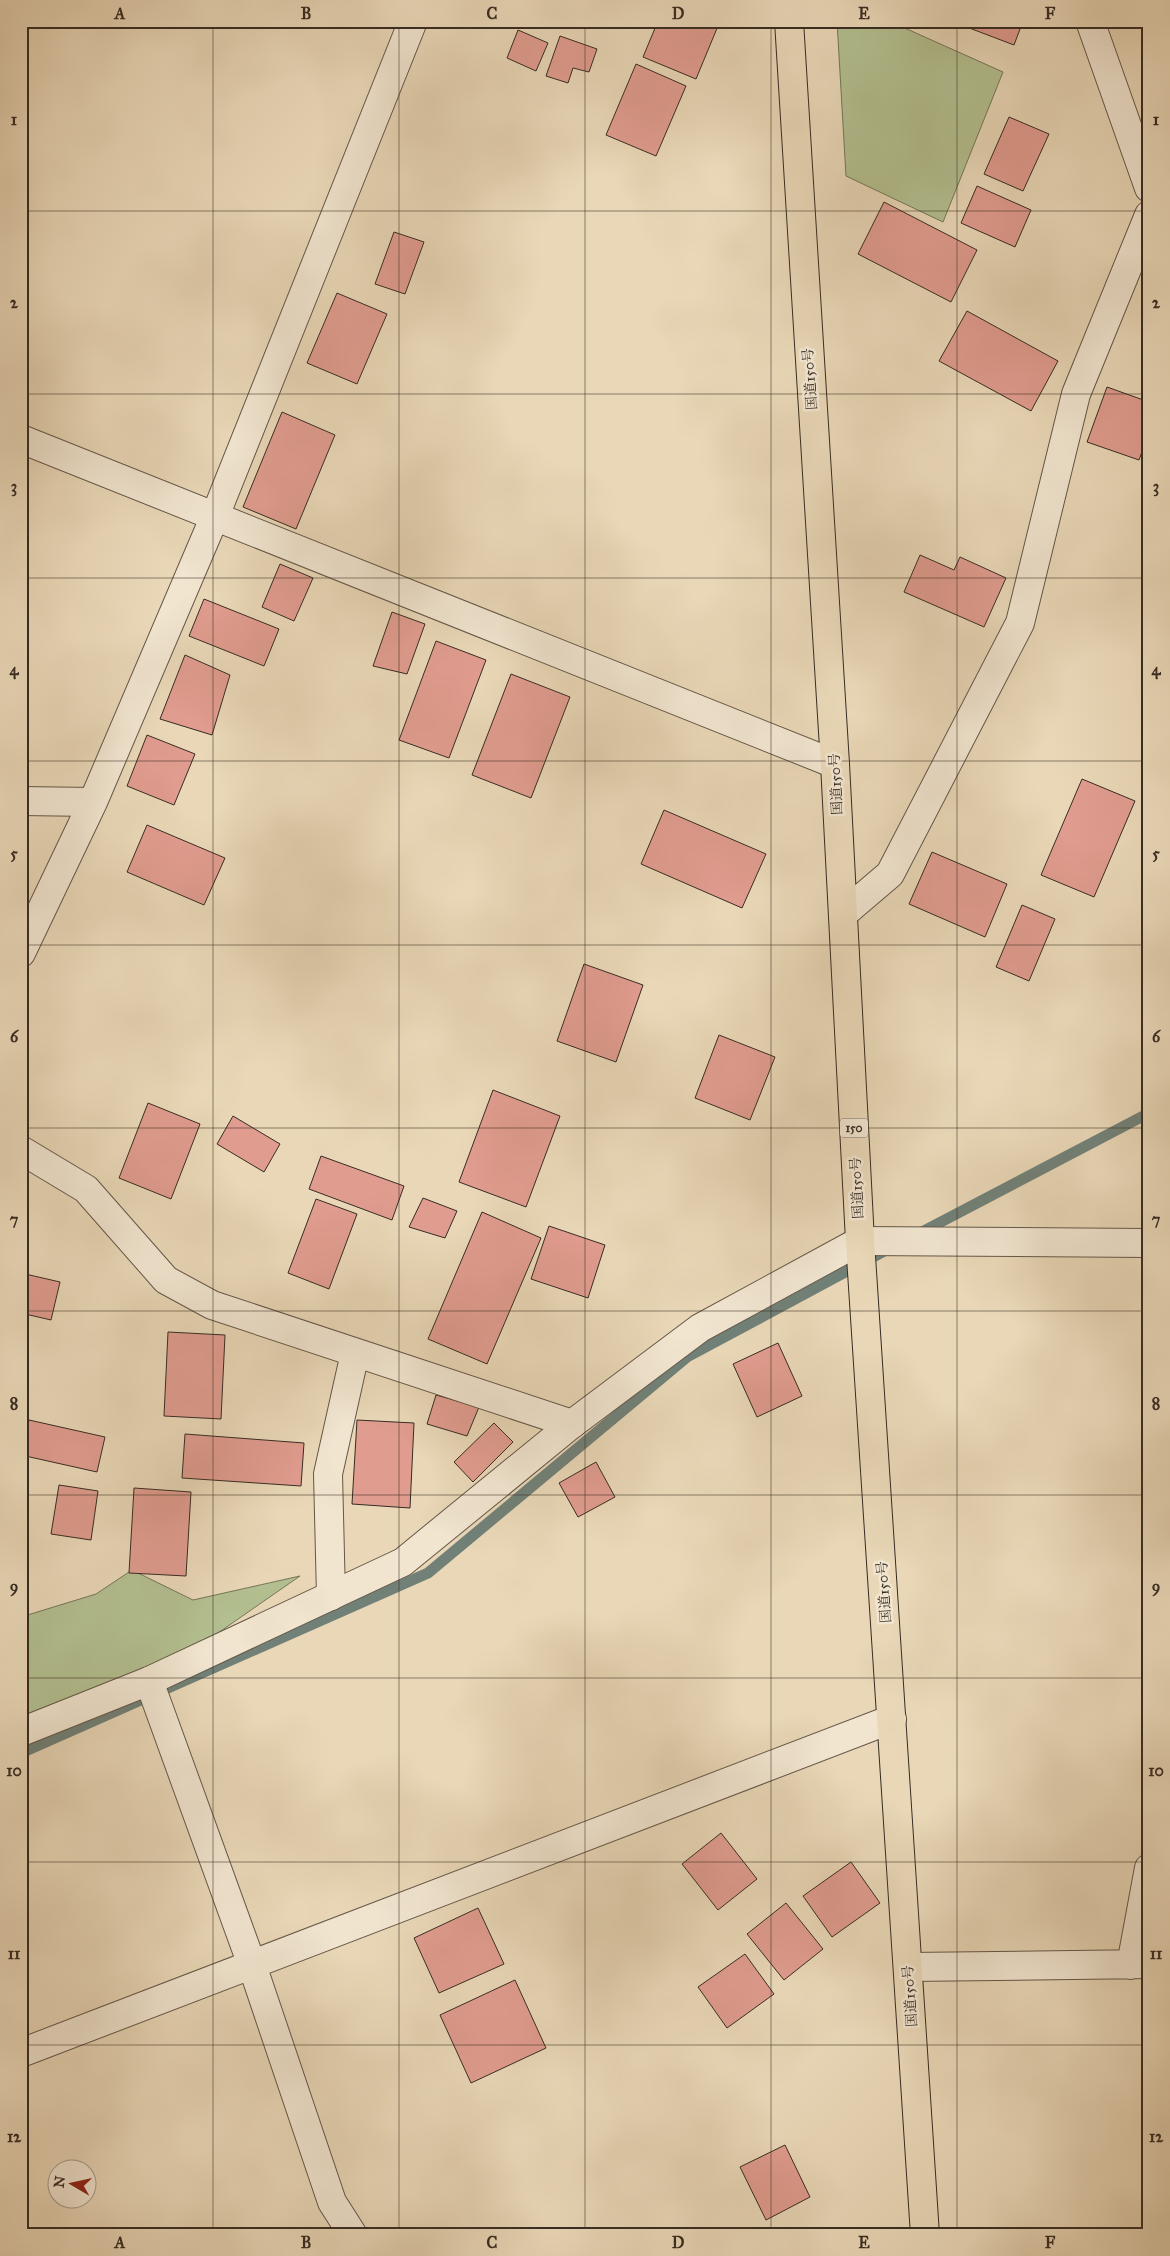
<svg xmlns="http://www.w3.org/2000/svg" width="1170" height="2256" font-family="'IM FELL Great Primer','Noto Serif JP',serif">
  <style>
    .green { fill: #b3bf90; stroke: #75765a }
    .lines { fill: none; stroke-linecap: round; stroke-linejoin: round }
    .stream { stroke: #718178; stroke-width: 11 }
    .building { fill: #e09c8f; stroke: #372c23 }
    .minor-casing { stroke: #645748; stroke-width: 30 }
    .tertiary-casing { stroke: #645748; stroke-width: 30 }
    .trunk-casing { stroke: #372c23; stroke-width: 30 }
    .minor { stroke: #f1e5d0; stroke-width: 28 }
    .tertiary { stroke: #f1e5d0; stroke-width: 28 }
    .trunk { stroke: #e9d7b7; stroke-width: 28 }
    .grid { fill: none; stroke: #372c23; stroke-width: 1; stroke-opacity: 0.55 }
    .labels { text-anchor: middle; dominant-baseline: central; stroke-width: 5; stroke-linejoin: round; paint-order: stroke }
    .shield { fill: #f1e5d0; stroke: #6f6457; stroke-width: 1 }
    .shield-label { font-size: 12px; font-weight: bold; fill: #372c23 }
    .street-label { font-size: 14px; fill: #372c23; stroke: #f1e5d0 }
    .neatline { fill: none; stroke: #372c23; stroke-width: 2 }
    .grid-label { font-size: 16px; text-anchor: middle; font-weight: bold; fill: #372c23 }
  </style>
  <rect width="100%" height="100%" fill="#e9d7b7"/>
  <filter id="stains"><feTurbulence type="fractalNoise" baseFrequency=".004" numOctaves="4"/><feColorMatrix values="0 0 0 0 .2 0 0 0 0 .09 0 0 0 0 .02 0 0 0 .5 -.17"/></filter>
  <radialGradient id="worn" r=".72"><stop offset=".6" stop-color="#630" stop-opacity="0"/><stop offset="1" stop-color="#630" stop-opacity=".3"/></radialGradient>
  <path class="green" d="M 837,21 L 889,21 L 1003,72 L 943,222 L 846,176 Z
    M 132,1570 L 193,1600 L 300,1576 L 149,1681 L 21,1732 L 21,1617 L 96,1594 Z"/>
  <g class="lines">
    <path class="stream" d="M 916,1235 L 1149,1113
      M 21,1753 L 428,1573 L 687,1357 L 890,1248"/>
  </g>
  <path class="building" d="M 658,21 L 720,21 L 696,79 L 643,57 Z
    M 966,21 L 1023,21 L 1014,45 L 964,26 Z
    M 518,30 L 548,43 L 536,71 L 507,58 Z
    M 560,36 L 597,49 L 589,72 L 573,68 L 568,83 L 546,76 Z
    M 636,64 L 686,86 L 656,156 L 606,135 Z
    M 1009,117 L 1049,134 L 1023,191 L 984,174 Z
    M 977,186 L 1031,210 L 1015,247 L 961,223 Z
    M 884,202 L 977,250 L 951,302 L 858,254 Z
    M 394,232 L 424,242 L 405,294 L 375,284 Z
    M 337,293 L 387,314 L 357,384 L 307,363 Z
    M 967,311 L 1058,361 L 1031,411 L 939,361 Z
    M 1107,387 L 1149,402 L 1149,433 L 1139,460 L 1087,442 Z
    M 282,412 L 335,435 L 296,529 L 243,507 Z
    M 920,555 L 954,570 L 960,557 L 1006,578 L 984,627 L 904,592 Z
    M 280,564 L 313,578 L 294,621 L 262,607 Z
    M 204,599 L 279,629 L 264,666 L 189,636 Z
    M 392,612 L 425,624 L 407,674 L 373,666 Z
    M 436,641 L 486,660 L 449,758 L 399,740 Z
    M 185,655 L 230,675 L 212,735 L 160,719 Z
    M 511,674 L 570,697 L 531,798 L 472,775 Z
    M 147,735 L 195,754 L 174,805 L 127,786 Z
    M 1082,779 L 1135,801 L 1094,897 L 1041,875 Z
    M 664,810 L 766,854 L 742,908 L 641,864 Z
    M 147,825 L 225,858 L 204,905 L 127,872 Z
    M 932,852 L 1007,884 L 985,937 L 909,904 Z
    M 1022,905 L 1055,919 L 1029,981 L 996,967 Z
    M 584,964 L 643,985 L 616,1062 L 557,1041 Z
    M 719,1035 L 775,1057 L 750,1120 L 695,1098 Z
    M 493,1090 L 560,1116 L 526,1207 L 459,1182 Z
    M 148,1103 L 200,1124 L 171,1199 L 119,1178 Z
    M 233,1116 L 280,1144 L 264,1172 L 217,1144 Z
    M 321,1156 L 404,1186 L 392,1220 L 309,1189 Z
    M 423,1198 L 457,1211 L 445,1238 L 409,1227 Z
    M 316,1199 L 357,1214 L 329,1289 L 288,1273 Z
    M 482,1212 L 541,1238 L 487,1364 L 428,1339 Z
    M 549,1226 L 605,1245 L 588,1298 L 531,1279 Z
    M 21,1273 L 60,1282 L 51,1320 L 21,1313 Z
    M 168,1332 L 225,1335 L 221,1419 L 164,1416 Z
    M 778,1343 L 802,1396 L 757,1417 L 733,1364 Z
    M 436,1395 L 479,1407 L 467,1436 L 427,1424 Z
    M 29,1420 L 105,1437 L 97,1472 L 21,1455 Z
    M 357,1420 L 414,1423 L 410,1508 L 352,1504 Z
    M 494,1423 L 513,1442 L 473,1482 L 454,1462 Z
    M 185,1434 L 304,1443 L 301,1486 L 182,1478 Z
    M 596,1462 L 615,1497 L 578,1517 L 559,1483 Z
    M 59,1485 L 98,1491 L 91,1540 L 51,1534 Z
    M 134,1488 L 191,1492 L 186,1576 L 129,1573 Z
    M 721,1833 L 757,1879 L 718,1910 L 682,1864 Z
    M 851,1862 L 880,1903 L 832,1937 L 803,1896 Z
    M 786,1903 L 823,1949 L 784,1980 L 747,1934 Z
    M 478,1908 L 504,1964 L 439,1993 L 414,1938 Z
    M 745,1954 L 774,1994 L 727,2028 L 698,1987 Z
    M 515,1980 L 546,2048 L 471,2083 L 440,2015 Z
    M 785,2145 L 810,2197 L 766,2220 L 740,2167 Z
    M 154,2227 L 162,2235 L 145,2235 Z"/>
  <g class="lines">
    <g class="minor-casing">
      <path id="minor" d="M 21,439 L 835,764
        M 21,801 L 93,802
        M 843,914 L 890,874 L 1020,623 L 1076,394 L 1149,215
        M 21,953 L 93,802 L 215,516 L 413,21
        M 21,1150 L 86,1189 L 166,1280 L 212,1305 L 572,1424
        M 860,1241 L 1149,1243
        M 331,1596 L 328,1474 L 355,1353
        M 149,1681 L 252,1965 L 332,2202 L 353,2235
        M 1131,1965 L 1149,1868
        M 908,1967 L 1149,1964
        M 21,2053 L 892,1719"/>
    </g>
    <g class="tertiary-casing">
      <path id="tertiary" d="M 1090,21 L 1149,188
        M 21,1732 L 149,1681 L 403,1562 L 572,1424 L 700,1328 L 860,1241"/>
    </g>
    <g class="trunk-casing">
      <path id="trunk" d="M 789,21 L 835,764 L 860,1241 L 925,2235"/>
    </g>
    <use href="#minor" class="minor"/>
    <use href="#tertiary" class="tertiary"/>
    <use href="#trunk" class="trunk"/>
  </g>
  <path class="grid" d="M 213,21 L 213,2235M 399,21 L 399,2235M 585,21 L 585,2235M 771,21 L 771,2235M 957,21 L 957,2235M 21,211 L 1149,211M 21,394 L 1149,394M 21,578 L 1149,578M 21,761 L 1149,761M 21,945 L 1149,945M 21,1128 L 1149,1128M 21,1311 L 1149,1311M 21,1495 L 1149,1495M 21,1678 L 1149,1678M 21,1862 L 1149,1862M 21,2045 L 1149,2045"/>
  <g class="labels">
    <rect class="shield" x="840" y="1118.5" width="28" height="19" rx="4"/>
    <g class="shield-label">
      <text x="854" y="1128">150</text>
    </g>
    <g class="street-label">
      <text transform="translate(810 379) rotate(-94)">国道150号</text>
      <text transform="translate(836 784) rotate(-93)">国道150号</text>
      <text transform="translate(857 1188) rotate(-93)">国道150号</text>
      <text transform="translate(884 1592) rotate(-94)">国道150号</text>
      <text transform="translate(910 1996) rotate(-94)">国道150号</text>
    </g>
  </g>
  <rect width="1170" height="2256" fill="none" stroke="#e9d7b7" stroke-width="55"/>
  <g transform="translate(72 2184) rotate(279)"><circle r="24" fill="#f1e5d0" stroke="#a79b8b"/>
  <path d="M0-4L9 19L0 12L-9 19Z" fill="#8f2418"/>
  <text y="-8" font-size="14" font-weight="bold" text-anchor="middle" fill="#372c23">N</text>
  </g>
  <rect x="28" y="28" width="1114" height="2200" class="neatline"/>
  <g class="grid-label">
    <text x="120" y="19">A</text>
    <text x="306" y="19">B</text>
    <text x="492" y="19">C</text>
    <text x="678" y="19">D</text>
    <text x="864" y="19">E</text>
    <text x="1050" y="19">F</text>
    <text x="14" y="125">1</text>
    <text x="1156" y="125">1</text>
    <text x="14" y="308">2</text>
    <text x="1156" y="308">2</text>
    <text x="14" y="492">3</text>
    <text x="1156" y="492">3</text>
    <text x="14" y="675">4</text>
    <text x="1156" y="675">4</text>
    <text x="14" y="859">5</text>
    <text x="1156" y="859">5</text>
    <text x="14" y="1042">6</text>
    <text x="1156" y="1042">6</text>
    <text x="14" y="1225">7</text>
    <text x="1156" y="1225">7</text>
    <text x="14" y="1409">8</text>
    <text x="1156" y="1409">8</text>
    <text x="14" y="1592">9</text>
    <text x="1156" y="1592">9</text>
    <text x="14" y="1776">10</text>
    <text x="1156" y="1776">10</text>
    <text x="14" y="1959">11</text>
    <text x="1156" y="1959">11</text>
    <text x="14" y="2142">12</text>
    <text x="1156" y="2142">12</text>
    <text x="120" y="2248">A</text>
    <text x="306" y="2248">B</text>
    <text x="492" y="2248">C</text>
    <text x="678" y="2248">D</text>
    <text x="864" y="2248">E</text>
    <text x="1050" y="2248">F</text>
  </g>
  <rect width="100%" height="100%" filter="url(#stains)"/>
  <rect width="100%" height="100%" fill="url(#worn)"/>
</svg>
